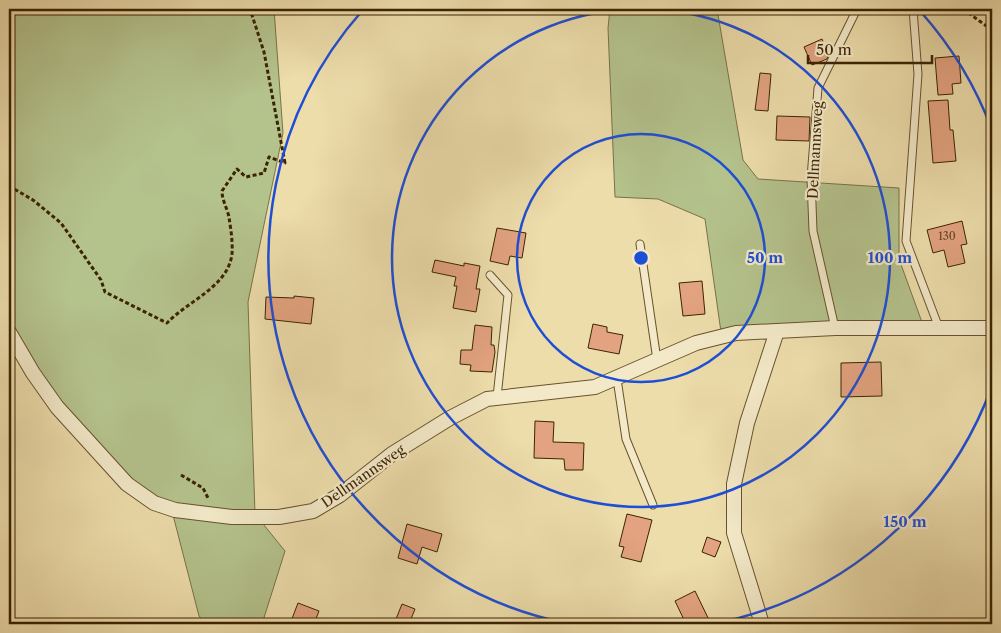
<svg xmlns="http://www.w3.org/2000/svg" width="1001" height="633" font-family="'Libre Caslon Text',serif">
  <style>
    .green { fill: #b4c28c; stroke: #787248 }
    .building { fill: #e3a380; stroke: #3b2304 }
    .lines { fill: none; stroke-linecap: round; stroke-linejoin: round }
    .lane-casing { stroke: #68522e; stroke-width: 9 }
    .street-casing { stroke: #68522e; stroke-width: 16 }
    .path { stroke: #3b2304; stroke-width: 3; stroke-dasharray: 4 2.5; stroke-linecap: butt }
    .lane { stroke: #f3e9c8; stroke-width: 7 }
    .street { stroke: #f3e9c8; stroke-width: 14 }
    .ring { fill: none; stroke: #1d4ed8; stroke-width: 2.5 }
    .labels { text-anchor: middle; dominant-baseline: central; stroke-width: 4.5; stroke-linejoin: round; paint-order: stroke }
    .number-label { font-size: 11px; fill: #654323 }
    .street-label { font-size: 14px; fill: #3b2304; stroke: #f3e9c8 }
    .centre { fill: #1d4ed8; stroke: #f3e9c8; stroke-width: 2.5 }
    .ring-label { font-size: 15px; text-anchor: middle; font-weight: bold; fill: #1d4ed8; stroke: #f3e9c8; stroke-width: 4.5; stroke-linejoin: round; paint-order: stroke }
  </style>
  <rect width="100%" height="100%" fill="#edddab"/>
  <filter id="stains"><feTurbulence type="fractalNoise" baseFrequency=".004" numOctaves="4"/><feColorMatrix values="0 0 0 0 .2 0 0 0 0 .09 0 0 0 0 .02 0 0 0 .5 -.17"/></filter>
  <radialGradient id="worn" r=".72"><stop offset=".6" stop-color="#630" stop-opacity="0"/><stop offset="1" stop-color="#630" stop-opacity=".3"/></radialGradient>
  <path class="green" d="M 9,9 L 274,9 L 283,133 L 248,302 L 255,514 L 285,551 L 262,624 L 206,624 L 199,616 L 173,515 L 128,479 L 59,406 L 9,328 Z
    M 610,9 L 717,9 L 743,160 L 758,179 L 899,188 L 899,259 L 923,325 L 721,332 L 705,219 L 658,199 L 615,197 L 608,28 Z"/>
  <path class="building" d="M 822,39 L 828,55 L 827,59 L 812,65 L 804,47 Z
    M 959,56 L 961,83 L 952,84 L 953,94 L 938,95 L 935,58 Z
    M 760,73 L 771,74 L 768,111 L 755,110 Z
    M 948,100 L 950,130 L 953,130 L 956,161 L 933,163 L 928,101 Z
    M 777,116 L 810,117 L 809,141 L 776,140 Z
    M 962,221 L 967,244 L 961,245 L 965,263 L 948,267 L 944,250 L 933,253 L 927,230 Z
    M 497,228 L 526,233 L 522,258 L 510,256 L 508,265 L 490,261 Z
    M 435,260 L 464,266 L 464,263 L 480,266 L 476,289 L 480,289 L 476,312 L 453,308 L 457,286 L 454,286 L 456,277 L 432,272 Z
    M 702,281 L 705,314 L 683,316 L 679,283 Z
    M 294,296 L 314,298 L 311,324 L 265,319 L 266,297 L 294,298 Z
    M 593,324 L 607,327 L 607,332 L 623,335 L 619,354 L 588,348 Z
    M 475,325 L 492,327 L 491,345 L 494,345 L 495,352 L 492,372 L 470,371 L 471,365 L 460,364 L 461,350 L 472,350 Z
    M 881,362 L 882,396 L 841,397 L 841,363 Z
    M 535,421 L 554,422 L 553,442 L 584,443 L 583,470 L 565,470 L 564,459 L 534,458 Z
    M 627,514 L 652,520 L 641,562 L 621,557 L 624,547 L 619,546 Z
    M 407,524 L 442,534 L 437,552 L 422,547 L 417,564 L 398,558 Z
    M 707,537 L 721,542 L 715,557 L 702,552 Z
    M 695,591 L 711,624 L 686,624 L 675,601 Z
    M 298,603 L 319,611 L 314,624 L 290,624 Z
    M 402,604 L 415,609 L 409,624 L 394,624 Z"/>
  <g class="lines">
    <g class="lane-casing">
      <path id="lane" d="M 913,9 L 918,74 L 906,241 L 939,328
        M 640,244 L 657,360
        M 490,275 L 508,295 L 497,397
        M 835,328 L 813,231 L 811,178 L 818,88 L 857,9
        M 617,379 L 626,439 L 653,505"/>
    </g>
    <g class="street-casing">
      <path id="street" d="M 9,332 L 33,373 L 57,407 L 127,484 L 154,503 L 175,510 L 232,517 L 279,517 L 313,511 L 340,495 L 392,454 L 450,418 L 487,399 L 595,387 L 696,343 L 736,333 L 835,328 L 992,328
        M 762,624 L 734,533 L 734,484 L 747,423 L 777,331"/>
    </g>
    <path class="path" d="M 963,9 L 992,30
      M 9,186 L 33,200 L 61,223 L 101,280 L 105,292 L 167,323 C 191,298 236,284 232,244 C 232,235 230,225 229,217 C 227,208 222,200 222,191 L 237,169 L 246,177 L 264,173 L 269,157 L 285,163 L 264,52 L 250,9
      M 181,475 L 203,488 L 209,500"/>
    <use href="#lane" class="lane"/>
    <use href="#street" class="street"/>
  </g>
  <g class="ring">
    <circle cx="641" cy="258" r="124"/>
    <circle cx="641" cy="258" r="249"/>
    <path d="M992 386A373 373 0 0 1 712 624M570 624A373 373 0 0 1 362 11M920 11A373 373 0 0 1 992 130"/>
  </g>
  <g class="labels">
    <g class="number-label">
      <text x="947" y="236">130</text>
    </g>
    <g class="street-label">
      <text transform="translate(815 150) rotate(-87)">Dellmannsweg</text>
      <text transform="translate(363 476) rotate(-35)">Dellmannsweg</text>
    </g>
  </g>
  <circle cx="641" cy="258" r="8" class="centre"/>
  <g class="ring-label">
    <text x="765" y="263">50 m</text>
    <text x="890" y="263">100 m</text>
    <text x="905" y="527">150 m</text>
  </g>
  <rect width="1001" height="633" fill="none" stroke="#edddab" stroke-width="30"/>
  <rect x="10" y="10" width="981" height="613" fill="none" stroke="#3b2304" stroke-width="2.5"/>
  <rect x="15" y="15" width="971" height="603" fill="none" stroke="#3b2304"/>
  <path d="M808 55v8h124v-8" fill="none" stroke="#3b2304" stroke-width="2.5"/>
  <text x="816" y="55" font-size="15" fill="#3b2304" stroke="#f3e9c8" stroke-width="4" paint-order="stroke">50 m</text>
  <rect width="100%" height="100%" filter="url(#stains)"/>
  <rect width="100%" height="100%" fill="url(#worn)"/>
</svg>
